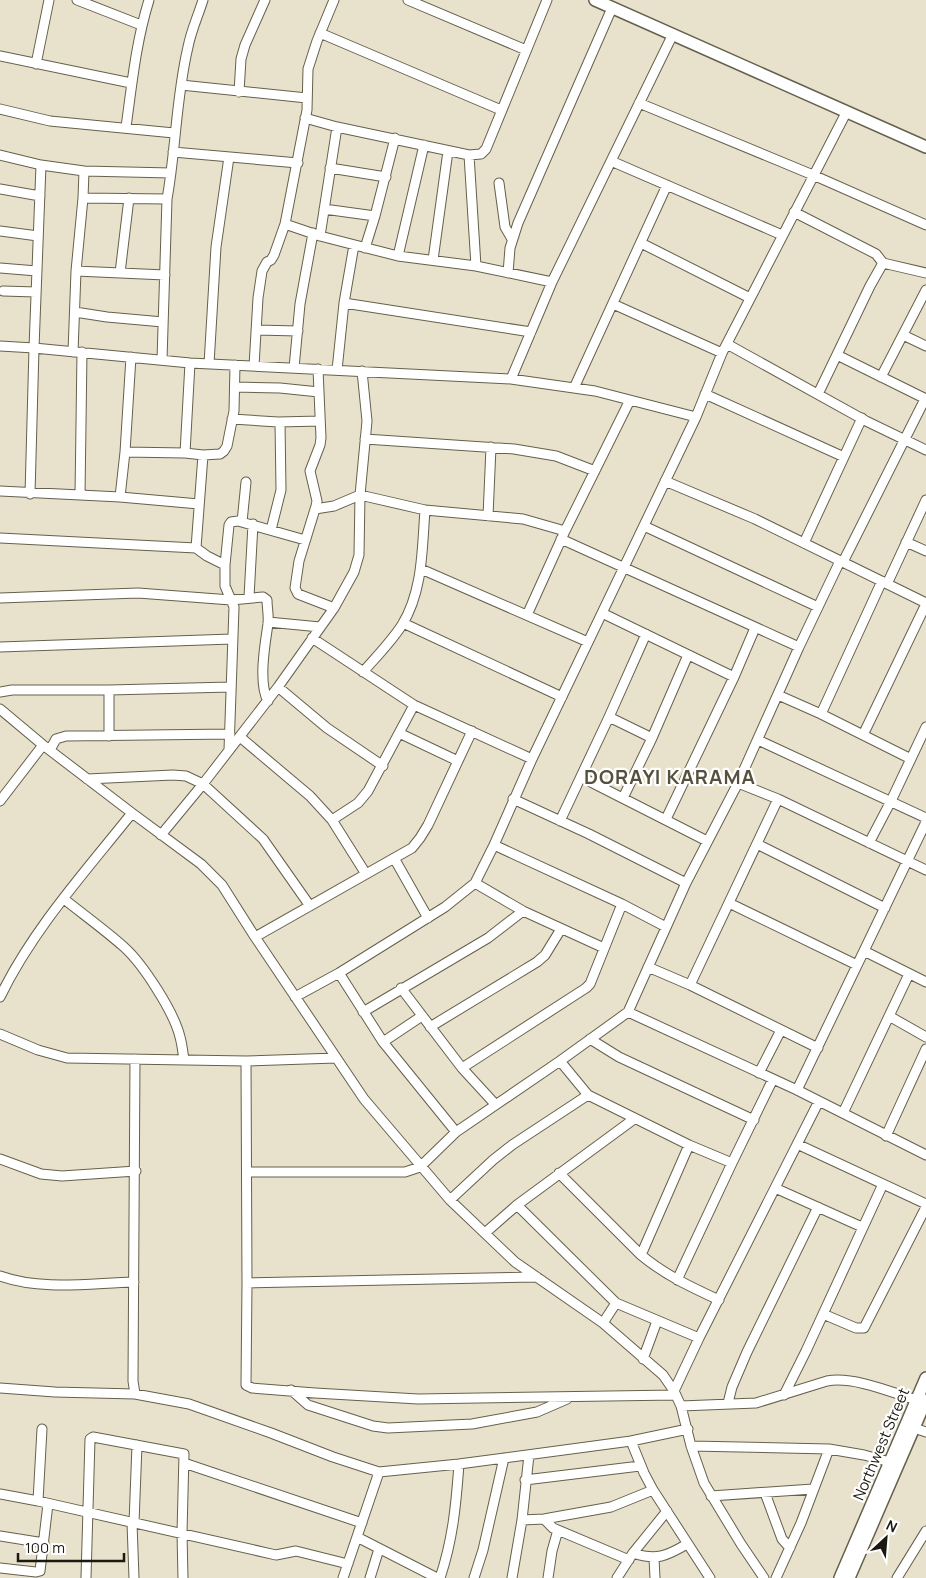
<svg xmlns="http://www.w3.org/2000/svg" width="926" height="1578" font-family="Manrope,sans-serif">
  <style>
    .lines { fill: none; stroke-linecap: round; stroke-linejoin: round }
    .street-casing { stroke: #65604d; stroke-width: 11 }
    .secondary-casing { stroke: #65604d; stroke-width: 14 }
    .street { stroke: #fff; stroke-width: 9 }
    .secondary { stroke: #fff; stroke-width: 11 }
    .labels { text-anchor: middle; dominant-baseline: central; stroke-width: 4.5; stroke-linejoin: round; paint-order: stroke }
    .street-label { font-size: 15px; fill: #1a1810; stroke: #fff }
    .district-label { font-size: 20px; font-weight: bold; letter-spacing: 1px; fill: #56513e; stroke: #fff }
  </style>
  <rect width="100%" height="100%" fill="#e8e2cc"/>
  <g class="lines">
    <g class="street-casing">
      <path id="street" d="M 77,0 L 141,25
        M 408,0 L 526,50
        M 320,33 L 501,110
        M 0,56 L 131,83
        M 36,64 L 49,0
        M 181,85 L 307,98
        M 239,92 L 241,59 L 245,45 L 265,0
        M 639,103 L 813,175 L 926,225
        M 0,109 L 50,121 L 174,133
        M 305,118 L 337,127 L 469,155 L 481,154 L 486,149 L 547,0
        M 126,127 C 132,84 136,42 149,0
        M 173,152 L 298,163
        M 0,155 L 41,165 L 84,171 L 171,173
        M 469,155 L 476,266
        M 611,161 L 782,235
        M 330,168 L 386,177
        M 499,183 L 505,227 L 512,239
        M 0,189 L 40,196
        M 83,198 L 167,199
        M 324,209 L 375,216
        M 794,212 L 876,254 L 883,263
        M 285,224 L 320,236 L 398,256 L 476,266 L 552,282
        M 0,231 L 38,236
        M 320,236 L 337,127
        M 641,243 L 750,298
        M 365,248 L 375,216 L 395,138
        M 398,256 L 424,145
        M 433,260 L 448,151
        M 883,263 L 926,273
        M 0,268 L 37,271
        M 76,271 L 165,275
        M 120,273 L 129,198
        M 508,273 L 510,248 L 518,223 L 612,8
        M 3,291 L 36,292
        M 344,303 L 531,332
        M 613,304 L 722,353
        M 75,312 L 107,317 L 163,322
        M 256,330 L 298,331
        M 903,335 L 926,346
        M 727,344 L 866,421 L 926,450
        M 0,346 L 34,348 L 190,363 L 511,379 L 595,391 L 696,417
        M 73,352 L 76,271 L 83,198 L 84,171
        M 837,355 L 926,399
        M 162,360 L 167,199 C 176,149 176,97 188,47 C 191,31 198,16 203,0
        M 209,364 L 216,247 L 229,157
        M 254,366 L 258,298 L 262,271 L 267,262 L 271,260 L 274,255 L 285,224 L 307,110 L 308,69 L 317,41 L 334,0
        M 294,368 L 300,304 L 313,233
        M 318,369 L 321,438 L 320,445 L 310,471 L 317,501 L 316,506 L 299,561 L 295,588 L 298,594 L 334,608
        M 337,370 L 344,303 L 354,245
        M 881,377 L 926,290
        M 511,379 L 552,282 L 673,34
        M 235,387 L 280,388 L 319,392
        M 574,388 L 667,185
        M 705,394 L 844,457
        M 818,394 L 870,286 L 883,263
        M 232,419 L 278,422 L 320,421
        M 365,439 L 514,449 L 556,456 L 595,471
        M 125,452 L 185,453 L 203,455 L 220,454 L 224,451 L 227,446 L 234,411 L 235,365
        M 185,453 L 190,363
        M 665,481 L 755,519 L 926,603
        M 0,491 L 120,497 L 199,504
        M 30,494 L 34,348 L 41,165
        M 80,495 L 82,352
        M 120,497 L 125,452 L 131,357
        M 315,509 L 334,506 L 360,495 L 425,510 L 523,519 L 565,531
        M 488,516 L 491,447
        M 242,522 L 246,482
        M 644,526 L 818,607
        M 271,530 L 281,490 L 280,422
        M 0,538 L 196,548 L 207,556 L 225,565
        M 561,539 L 799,647
        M 906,542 L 926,551
        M 804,543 L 862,418
        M 196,548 L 203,455
        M 843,562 L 925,399
        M 421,569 L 588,642
        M 887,584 L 926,500
        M 249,597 L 253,524
        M 0,598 L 138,593 L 231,600 L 263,597 L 267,600 C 267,608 269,616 268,624 C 265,644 258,683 268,701
        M 602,613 L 734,677
        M 527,615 L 565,531 L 630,400
        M 268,622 L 320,627
        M 403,623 L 562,697
        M 312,638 L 414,705 L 532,759
        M 0,647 L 232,639
        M 363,672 C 376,657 391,642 402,625 C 423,591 422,549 425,510
        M 278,687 L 327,728 L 383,766
        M 109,690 L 109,736
        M 0,692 L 12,690 L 109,690 L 231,687
        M 778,695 L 821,714 L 911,759
        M 0,709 L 43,745 L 132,813 L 201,864 L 222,885 L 255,937 L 364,1099 L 450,1200 L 515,1262 L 603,1323 L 663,1375 L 674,1391 L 681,1406 L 691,1446 L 704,1483 L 741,1544 L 764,1578
        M 821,714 L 882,581
        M 609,717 L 652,738
        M 399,733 L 458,761
        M 863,735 L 926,604
        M 240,737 L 310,796 L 332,820 L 366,874
        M 758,740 L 926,818
        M 50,750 L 56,739 L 66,736 L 230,734
        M 229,750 L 234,607 L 225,586 L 225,565 L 229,525 L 231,522 L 238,521 L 305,540
        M 581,777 L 707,841
        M 87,779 L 173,775 L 186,776 L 203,784 L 263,839 L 310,906
        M 738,783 L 778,799 L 926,870
        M 623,798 L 652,738 L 688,655
        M 513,799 L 589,834 L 686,883
        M 0,801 L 43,745
        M 666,819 L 734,677 L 755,628
        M 332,820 L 358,803 L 368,791 L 414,705
        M 560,821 L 609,717 L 646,634
        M 161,835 L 203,784 L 278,687 L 334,608 L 354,572 L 359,555 L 360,495 L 367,421 L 362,371
        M 869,843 L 891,801 L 926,727
        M 757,844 L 885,908
        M 494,845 L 622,904 L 666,927
        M 394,858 L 428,918
        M 475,883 L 523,911 L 604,948
        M 64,899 C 84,915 105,930 124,947 C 143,964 174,1012 180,1037 C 182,1044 183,1053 184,1060
        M 729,903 L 857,965
        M 255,937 L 412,848 L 420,838 L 428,825 L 472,731
        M 864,951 L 926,982
        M 648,967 L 690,985 L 818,1048
        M 339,973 L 383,1042 L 456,1132
        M 690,985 L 778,799
        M 401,988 L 462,1068 L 495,1104
        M 0,997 C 33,929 85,872 132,813
        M 295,997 L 339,973 L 445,907 L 475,883 L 494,845 L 532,759 L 696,417 L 722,353 L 847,111
        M 363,1012 L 488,938 L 523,911
        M 628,1012 L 797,1090 L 926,1155
        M 889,1016 L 926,1037
        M 430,1027 L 537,962 L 545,955 L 561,929
        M 0,1034 L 38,1050 L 67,1058 L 246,1061 L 336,1058
        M 590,1039 L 619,1057 L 754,1120
        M 383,1042 L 422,1016
        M 246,1061 L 247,1283 L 246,1385 L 252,1388 L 315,1393 L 418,1399 L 676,1395
        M 560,1061 L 588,1095 L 689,1145 L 732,1163
        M 462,1068 L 586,988 L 590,984 L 622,904
        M 759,1073 L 781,1030
        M 797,1090 L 926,822
        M 843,1113 L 909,974
        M 886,1136 L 926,1049
        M 797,1144 L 926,1204
        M 0,1159 L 41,1174 L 62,1176 L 136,1171
        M 247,1172 L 405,1172 L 420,1167 L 456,1132 L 560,1061 L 628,1012 L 686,883 L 738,783 L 799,647 L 840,561
        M 559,1173 L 641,1255 C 665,1275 691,1287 719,1300
        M 775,1188 L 862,1227
        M 450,1200 L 493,1160 L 512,1145 L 588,1095
        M 517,1205 L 616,1303 L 699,1338
        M 485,1233 L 517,1205 L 634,1119
        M 641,1255 L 689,1145
        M 0,1276 C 42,1291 90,1283 134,1282
        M 677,1280 L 732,1163 L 773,1079
        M 247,1283 L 537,1277
        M 823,1314 L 856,1328 L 864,1328 L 926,1207
        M 603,1323 L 616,1303
        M 643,1359 L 657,1321
        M 0,1388 L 55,1392 L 135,1394 L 189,1404 L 271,1433 L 333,1457 L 379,1472 L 459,1464 L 631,1441 L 688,1429
        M 291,1390 L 308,1405 L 373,1426 L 388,1428 L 472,1424 L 537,1412 L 567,1399
        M 674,1391 L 699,1338 L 819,1101
        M 135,1394 L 133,1381 L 135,1059
        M 784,1395 L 806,1351 L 883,1184
        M 728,1403 L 732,1387 L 747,1352 L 818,1207
        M 681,1406 L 756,1403 L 827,1381 C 853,1376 891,1392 916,1400
        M 914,1428 L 926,1432
        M 631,1441 L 644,1473 L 653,1490 L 710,1578
        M 691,1446 L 829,1449 L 864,1455 L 890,1462
        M 184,1463 L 362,1523
        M 525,1480 L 640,1466
        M 765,1493 L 782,1539 L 790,1548
        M 0,1494 L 38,1501 L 276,1555 L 296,1551 L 348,1564
        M 711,1496 L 813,1489
        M 38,1501 L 42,1429
        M 544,1519 L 553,1528 L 629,1560
        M 522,1520 L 544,1519 L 611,1507 L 653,1490
        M 132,1523 L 134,1578
        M 134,1523 L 137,1445
        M 0,1536 L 44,1543
        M 357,1537 L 437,1578
        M 633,1553 C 656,1561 667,1556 687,1544
        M 654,1558 L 655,1578
        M 0,1568 L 36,1572 L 40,1571 L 48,1504
        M 86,1578 L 90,1439 L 93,1437 L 184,1454 L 182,1533 L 183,1578
        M 343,1578 L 379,1472
        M 370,1578 L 379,1549
        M 440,1578 C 453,1539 456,1505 459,1464
        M 474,1578 L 483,1550 L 504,1458
        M 512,1578 L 522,1520 L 529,1455
        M 548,1578 L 552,1551 L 558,1530
        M 617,1578 L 633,1553 L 667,1511
        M 776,1578 L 801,1523 L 829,1449
        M 897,1578 L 926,1531"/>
    </g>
    <g class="secondary-casing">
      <path id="secondary" d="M 595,0 L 926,147
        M 840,1578 L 926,1378
        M 849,1578 L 926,1400"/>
    </g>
    <use href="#street" class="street"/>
    <use href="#secondary" class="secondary"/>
  </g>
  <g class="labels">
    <g class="street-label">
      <text transform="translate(881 1444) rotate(-67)">Northwest Street</text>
    </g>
    <g class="district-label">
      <text x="670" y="776">DORAYI KARAMA</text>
    </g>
  </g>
  <g transform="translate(886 1538) rotate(26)" stroke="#ffffff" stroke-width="4" paint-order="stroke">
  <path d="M0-4L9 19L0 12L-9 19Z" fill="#1a1810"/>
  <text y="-8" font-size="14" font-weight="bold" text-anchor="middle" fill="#1a1810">N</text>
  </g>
  <path d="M18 1553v8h106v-8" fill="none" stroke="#1a1810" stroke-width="2.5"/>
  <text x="25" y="1553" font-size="15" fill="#1a1810" stroke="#ffffff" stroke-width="4" paint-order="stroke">100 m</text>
</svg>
